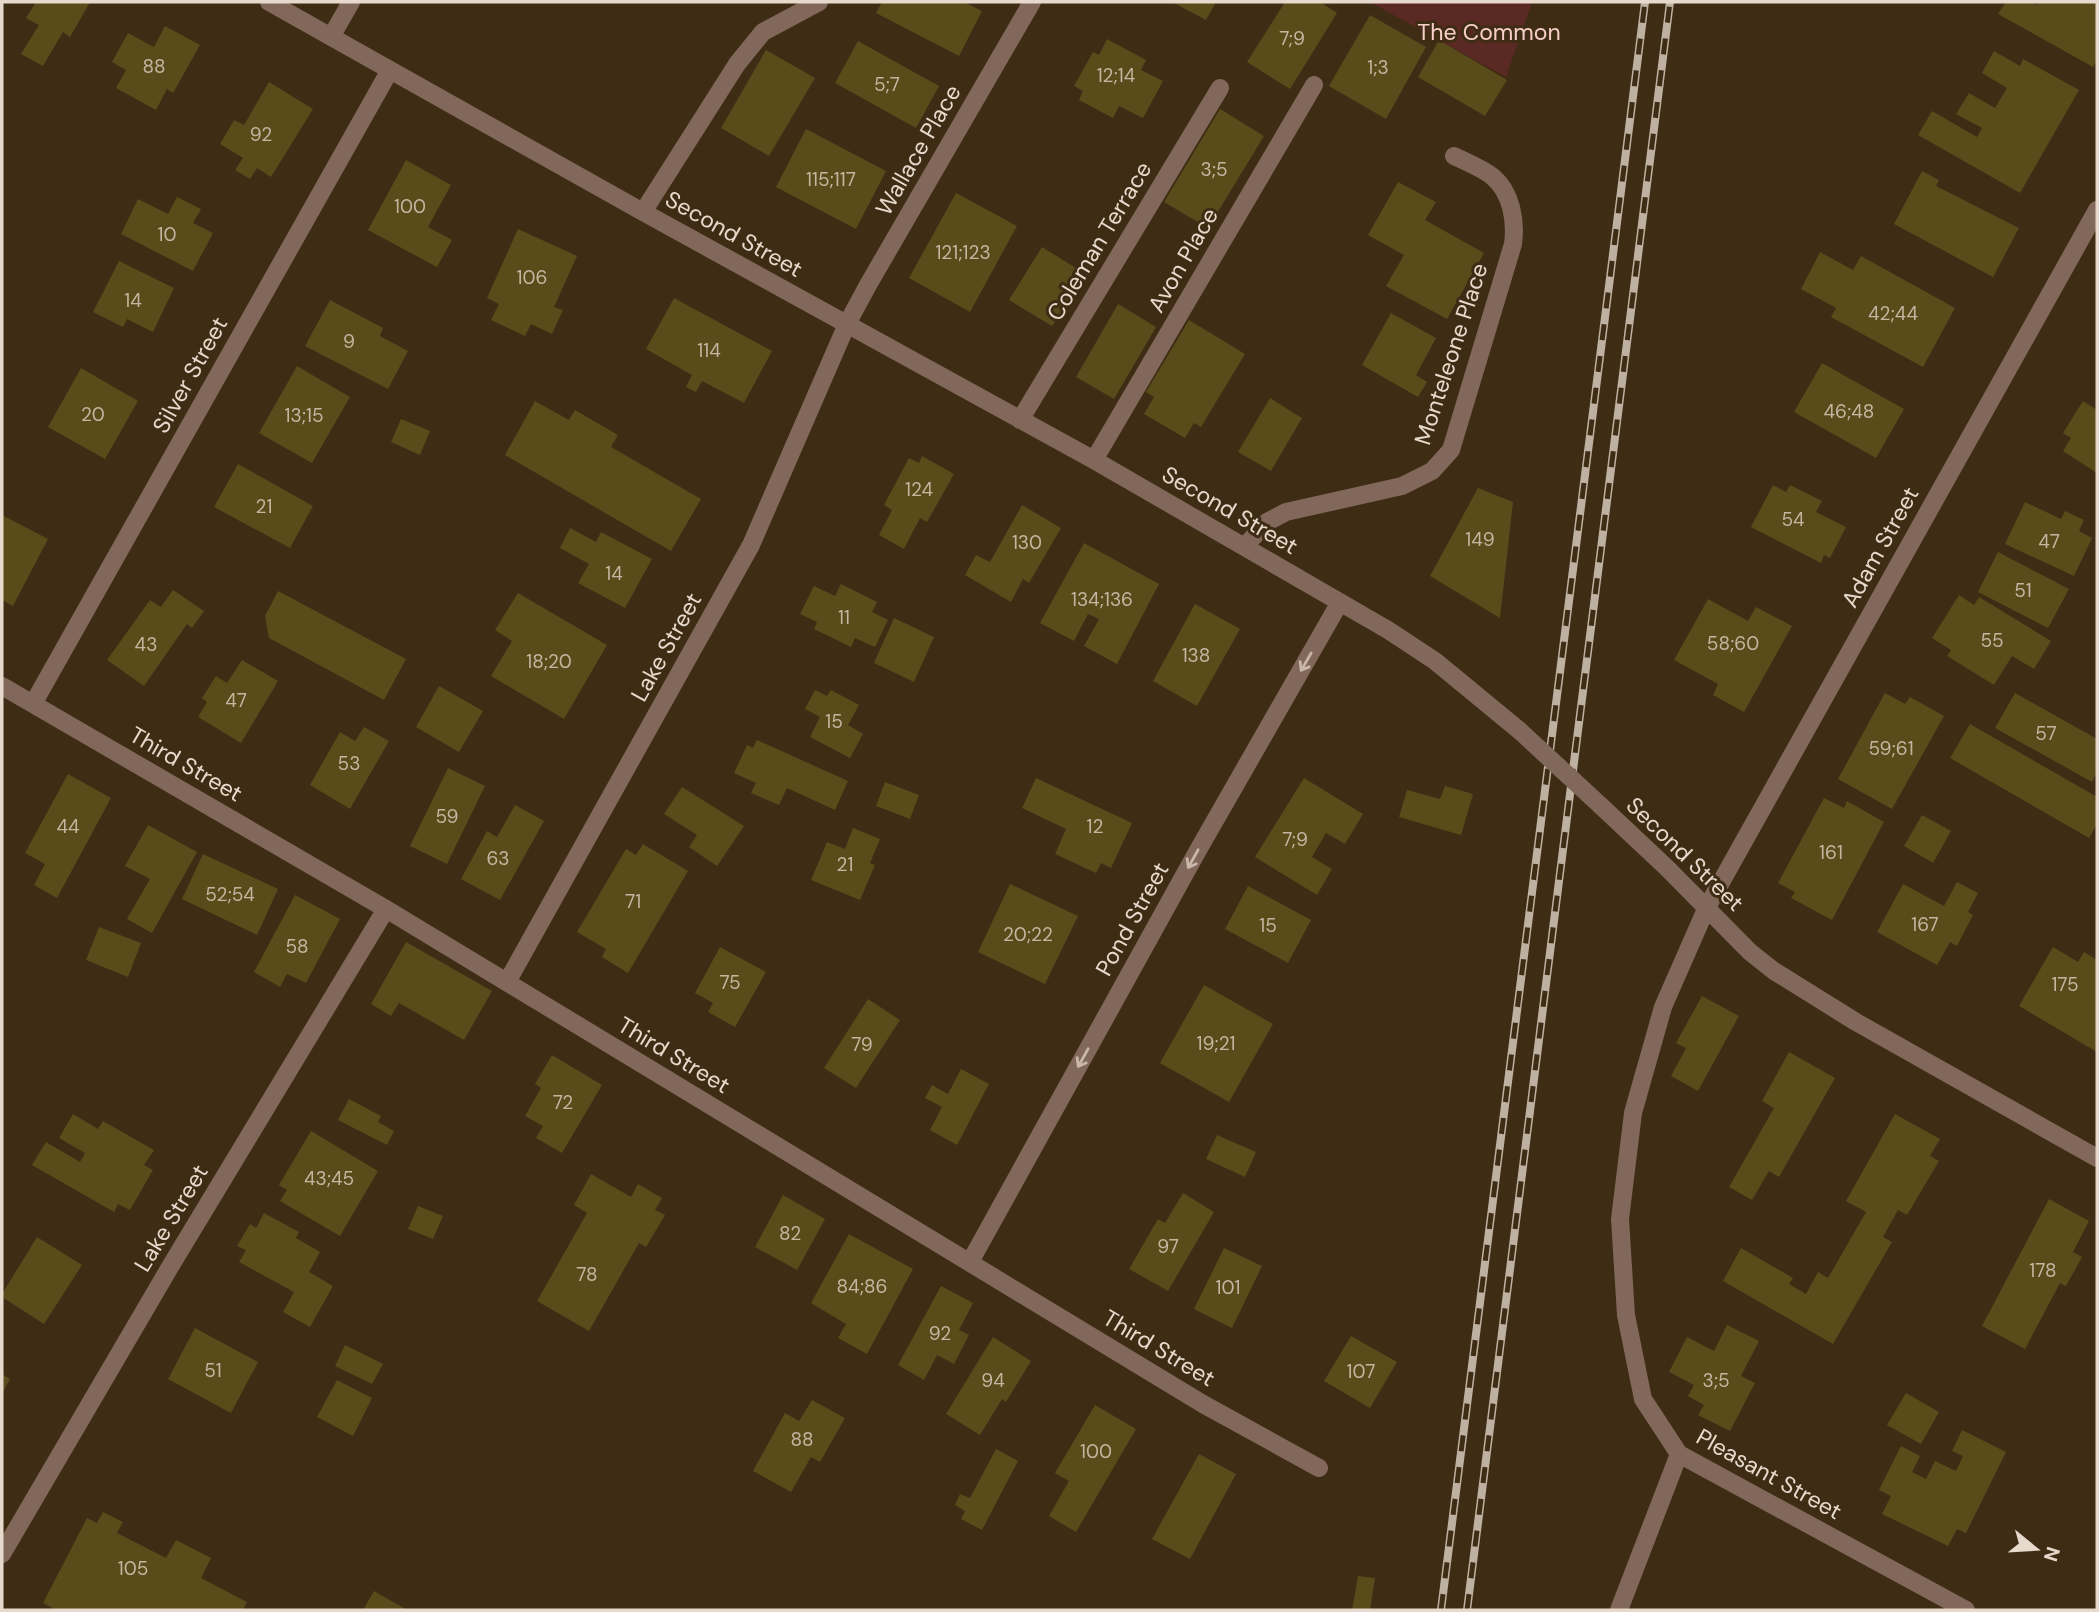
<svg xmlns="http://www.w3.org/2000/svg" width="2099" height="1612" font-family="'DM Sans',sans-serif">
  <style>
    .green { fill: #5b2924 }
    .building { fill: #5a4b1a }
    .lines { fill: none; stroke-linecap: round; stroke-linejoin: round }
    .minor { stroke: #82685a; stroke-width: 18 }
    .rail-casing { stroke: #bfb1a1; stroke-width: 8 }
    .rail { stroke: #3f2c14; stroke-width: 5; stroke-dasharray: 16; stroke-linecap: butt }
    .minor-bridge { stroke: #82685a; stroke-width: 18 }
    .oneway { stroke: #c9b8aa }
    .labels { text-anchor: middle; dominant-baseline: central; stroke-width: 6; stroke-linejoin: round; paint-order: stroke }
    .number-label { font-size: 19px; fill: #c4b6a0 }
    .park-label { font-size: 23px; fill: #f7cec8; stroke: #3f2c14 }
    .street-label { font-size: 23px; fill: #e7dacd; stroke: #3f2c14 }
  </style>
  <rect width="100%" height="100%" fill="#3f2c14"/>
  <path class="green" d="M 1370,2 L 1532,2 L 1506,77 Z"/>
  <path class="building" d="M 36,2 L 90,2 L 70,37 L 63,32 L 43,66 L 21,54 L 39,25 L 26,18 Z
    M 882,2 L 964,2 L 982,11 L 959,56 L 876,13 Z
    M 1172,2 L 1216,2 L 1206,20 Z
    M 1285,2 L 1320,2 L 1337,13 L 1290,89 L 1247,62 Z
    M 2006,2 L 2031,2 L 2036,5 L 2037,2 L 2097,2 L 2097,60 L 2093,67 L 1998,14 Z
    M 1370,15 L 1426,47 L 1386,119 L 1329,86 Z
    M 165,26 L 200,45 L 173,93 L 167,89 L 156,110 L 116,88 L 126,70 L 112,62 L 128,33 L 154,47 Z
    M 1107,39 L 1146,60 L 1141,70 L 1163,81 L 1143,118 L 1119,106 L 1113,118 L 1079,100 L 1083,91 L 1074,86 L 1093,52 L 1099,55 Z
    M 1439,40 L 1507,80 L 1485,116 L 1418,77 Z
    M 858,41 L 939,86 L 916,128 L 835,83 Z
    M 766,50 L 815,78 L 769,156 L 721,128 Z
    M 1994,51 L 2020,66 L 2023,59 L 2079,90 L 2020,193 L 1918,135 L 1932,111 L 1977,137 L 1982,128 L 1956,114 L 1969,93 L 1995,108 L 2007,88 L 1982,73 Z
    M 269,82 L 313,109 L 271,177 L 257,168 L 250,179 L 235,170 L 243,158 L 220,144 L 234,120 L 244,125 Z
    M 1220,109 L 1264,136 L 1208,228 L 1164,202 Z
    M 806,129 L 886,171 L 856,229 L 776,187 Z
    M 406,160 L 451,185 L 428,227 L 452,240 L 437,267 L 368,230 Z
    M 1922,171 L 1939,180 L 1936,186 L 2019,228 L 1993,277 L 1894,224 Z
    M 1398,182 L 1436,202 L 1425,220 L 1484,253 L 1447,319 L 1386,286 L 1404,255 L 1368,235 Z
    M 956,193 L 1017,226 L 970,312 L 909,278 Z
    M 177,197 L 201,209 L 193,223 L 213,233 L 193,271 L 121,234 L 138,199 L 168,214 Z
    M 518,229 L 577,256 L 554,307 L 563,310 L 552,334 L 531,324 L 525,336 L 491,320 L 499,304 L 487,298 Z
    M 1042,247 L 1084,273 L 1052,326 L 1009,300 Z
    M 1820,252 L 1853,270 L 1861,256 L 1955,308 L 1923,367 L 1831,317 L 1836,308 L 1801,289 Z
    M 119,261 L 174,288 L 153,332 L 127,319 L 123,327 L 93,312 Z
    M 674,298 L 772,351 L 744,403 L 702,381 L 696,392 L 686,387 L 692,375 L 646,349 Z
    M 330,300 L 383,328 L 380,336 L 408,351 L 388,389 L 305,346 Z
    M 1118,304 L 1156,327 L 1114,399 L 1076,377 Z
    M 1391,313 L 1436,338 L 1416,375 L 1427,382 L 1418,397 L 1362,365 Z
    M 1189,320 L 1245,354 L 1201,427 L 1194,423 L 1185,438 L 1144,414 L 1154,397 L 1146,392 Z
    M 1822,363 L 1904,409 L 1876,458 L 1794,412 Z
    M 297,366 L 350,397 L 312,463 L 259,433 Z
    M 81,368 L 138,401 L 105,459 L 48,427 Z
    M 1270,398 L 1302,418 L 1271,471 L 1238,452 Z
    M 535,401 L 569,420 L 575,410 L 618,435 L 611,447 L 701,499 L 671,551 L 505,455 Z
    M 2083,401 L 2097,410 L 2097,473 L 2063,451 L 2071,438 L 2063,433 Z
    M 401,419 L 430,431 L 420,455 L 391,442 Z
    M 922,456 L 954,474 L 927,522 L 920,518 L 904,549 L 879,535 L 892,510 L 884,505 L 909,458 L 919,463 Z
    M 238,464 L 313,506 L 290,548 L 214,507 Z
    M 1773,485 L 1786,492 L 1790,485 L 1822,501 L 1816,512 L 1846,527 L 1830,558 L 1824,555 L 1821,563 L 1751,527 Z
    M 1478,488 L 1513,502 L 1500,618 L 1430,576 Z
    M 2025,502 L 2061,519 L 2065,511 L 2084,520 L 2079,531 L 2092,538 L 2074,576 L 2005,544 Z
    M 1022,505 L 1061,528 L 1029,583 L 1023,579 L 1011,602 L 965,575 L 976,555 L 990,562 Z
    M 2,515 L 48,539 L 13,606 L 2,600 Z
    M 570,528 L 596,542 L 601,532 L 652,559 L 625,608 L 578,583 L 589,564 L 560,548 Z
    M 1084,543 L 1159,584 L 1117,664 L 1084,646 L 1099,619 L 1088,614 L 1074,641 L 1040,623 Z
    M 1998,552 L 2069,589 L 2048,628 L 1978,592 Z
    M 841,584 L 877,602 L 872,612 L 888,620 L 875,647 L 855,638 L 851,647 L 814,629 L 817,622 L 800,614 L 814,586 L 835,596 Z
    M 173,590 L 204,611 L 192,628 L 187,624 L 144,686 L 107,660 L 150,600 L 161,607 Z
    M 278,591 L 406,659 L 384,700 L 269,638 L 265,616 Z
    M 518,593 L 607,645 L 564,719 L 491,676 L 512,641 L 495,630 Z
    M 1959,595 L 1974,605 L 1979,597 L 2051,641 L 2034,669 L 2012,656 L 1994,685 L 1947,656 L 1951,650 L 1932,638 Z
    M 1708,599 L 1748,621 L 1756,607 L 1792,626 L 1744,712 L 1713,695 L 1718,684 L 1674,660 Z
    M 1195,604 L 1240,629 L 1197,706 L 1153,681 Z
    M 894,618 L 934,637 L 914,682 L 874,663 Z
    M 242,660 L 278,681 L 241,743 L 198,717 L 207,702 L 202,698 L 216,676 L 227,683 Z
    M 439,686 L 483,711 L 459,752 L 416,727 Z
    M 815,690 L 827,696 L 831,690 L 859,705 L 848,725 L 863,734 L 850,758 L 810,737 L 820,717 L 805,709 Z
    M 1885,693 L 1905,704 L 1910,697 L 1944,716 L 1892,809 L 1838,779 Z
    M 2015,693 L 2097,739 L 2097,772 L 2092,782 L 1995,728 Z
    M 1970,724 L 2097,797 L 2097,824 L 2089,838 L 1950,758 Z
    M 364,727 L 389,741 L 350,809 L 310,785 L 340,732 L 355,741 Z
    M 757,740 L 848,781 L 835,810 L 787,788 L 779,805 L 751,793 L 756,783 L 734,773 L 747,745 L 753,748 Z
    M 448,768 L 485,786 L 447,864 L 410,846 Z
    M 68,774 L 111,798 L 57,898 L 34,885 L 45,864 L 25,853 Z
    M 1036,778 L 1132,823 L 1111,868 L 1101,863 L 1096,873 L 1055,854 L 1066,829 L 1022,808 Z
    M 1304,778 L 1363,814 L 1345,844 L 1326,833 L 1312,857 L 1332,869 L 1317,895 L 1255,857 Z
    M 885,782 L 919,795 L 910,819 L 876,806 Z
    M 1445,786 L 1473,794 L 1461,835 L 1399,817 L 1407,790 L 1440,799 Z
    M 682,787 L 744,826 L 717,866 L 689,847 L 697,835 L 664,814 Z
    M 1824,798 L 1844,808 L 1847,801 L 1884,822 L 1832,920 L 1791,898 L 1795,892 L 1778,883 Z
    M 515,805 L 544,821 L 500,900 L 461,879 L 487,831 L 497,837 Z
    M 1922,815 L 1951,831 L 1933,863 L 1904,846 Z
    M 148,825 L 197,852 L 152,933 L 127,919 L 150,879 L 125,866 Z
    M 853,828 L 880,839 L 870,863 L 875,865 L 860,900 L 811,880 L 827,842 L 845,849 Z
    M 643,844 L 688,871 L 628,973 L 602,957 L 606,949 L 577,932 L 626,849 L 636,855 Z
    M 203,854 L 278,889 L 257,935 L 182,899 Z
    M 1957,882 L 1978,893 L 1968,912 L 1973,915 L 1957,946 L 1950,942 L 1937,965 L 1877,932 L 1903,884 L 1944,906 Z
    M 1010,884 L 1078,916 L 1045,984 L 978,952 Z
    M 1248,886 L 1311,920 L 1288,963 L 1225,929 Z
    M 295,895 L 340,919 L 306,983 L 287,974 L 280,987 L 254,972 Z
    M 99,927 L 141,943 L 128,977 L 86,960 Z
    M 406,942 L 492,991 L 464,1040 L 399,1003 L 391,1016 L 371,1004 Z
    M 720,947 L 766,972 L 735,1027 L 708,1012 L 713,1003 L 695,993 Z
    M 2053,947 L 2078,962 L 2084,952 L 2097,960 L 2097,1052 L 2019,1006 Z
    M 1204,985 L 1273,1024 L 1229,1102 L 1160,1063 Z
    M 1702,996 L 1739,1016 L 1698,1091 L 1671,1076 L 1686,1048 L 1676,1043 Z
    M 868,999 L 900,1020 L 856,1088 L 824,1068 Z
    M 1789,1052 L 1835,1078 L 1779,1177 L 1769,1171 L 1752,1200 L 1729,1187 L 1774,1108 L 1762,1101 Z
    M 552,1055 L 602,1085 L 562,1153 L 536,1138 L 543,1126 L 525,1116 L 541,1088 L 535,1084 Z
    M 961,1069 L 989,1084 L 957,1145 L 930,1130 L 942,1107 L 925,1098 L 932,1085 L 948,1094 Z
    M 349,1099 L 381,1116 L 378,1122 L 394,1131 L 387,1145 L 338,1120 Z
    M 73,1114 L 98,1129 L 103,1121 L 154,1150 L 144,1165 L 153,1170 L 130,1210 L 118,1204 L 114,1212 L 32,1165 L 46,1142 L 80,1162 L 85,1153 L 59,1138 Z
    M 1895,1114 L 1940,1139 L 1930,1156 L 1939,1161 L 1907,1215 L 1898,1210 L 1883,1237 L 1892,1242 L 1833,1344 L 1723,1281 L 1741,1248 L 1793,1278 L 1789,1284 L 1806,1294 L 1818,1272 L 1828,1278 L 1866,1212 L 1846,1201 Z
    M 311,1131 L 378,1171 L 340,1236 L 280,1201 L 287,1190 L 279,1185 Z
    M 1217,1135 L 1256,1152 L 1245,1177 L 1206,1159 Z
    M 591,1174 L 631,1197 L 638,1184 L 662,1198 L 655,1210 L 665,1215 L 646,1247 L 639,1243 L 589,1331 L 537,1301 L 587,1213 L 574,1205 Z
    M 1183,1193 L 1214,1212 L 1168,1291 L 1129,1269 L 1158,1219 L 1165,1223 Z
    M 783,1195 L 825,1219 L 797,1270 L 755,1247 Z
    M 2049,1199 L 2089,1221 L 2073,1252 L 2082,1257 L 2066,1286 L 2060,1283 L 2025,1349 L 1982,1326 Z
    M 418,1206 L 443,1216 L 433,1239 L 408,1229 Z
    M 264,1213 L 299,1232 L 296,1238 L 320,1252 L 309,1272 L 333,1286 L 310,1327 L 283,1312 L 294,1292 L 239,1262 L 246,1250 L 237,1246 L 250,1224 L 256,1228 Z
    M 849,1234 L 913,1269 L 867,1354 L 838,1338 L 846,1324 L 811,1303 Z
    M 37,1237 L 82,1265 L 44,1324 L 2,1297 L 2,1294 Z
    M 1224,1248 L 1262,1266 L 1232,1328 L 1194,1309 Z
    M 941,1286 L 973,1303 L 959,1330 L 969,1335 L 954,1364 L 937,1355 L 924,1380 L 898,1365 Z
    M 1727,1325 L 1759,1341 L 1741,1376 L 1755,1383 L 1730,1431 L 1698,1415 L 1704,1405 L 1688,1396 L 1694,1385 L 1669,1372 L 1687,1337 L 1714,1351 Z
    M 195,1328 L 258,1362 L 231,1413 L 168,1379 Z
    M 1351,1336 L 1397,1362 L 1370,1408 L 1324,1381 Z
    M 993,1337 L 1031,1361 L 1006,1402 L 1002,1399 L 980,1435 L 946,1414 Z
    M 345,1345 L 383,1364 L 372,1384 L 335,1366 Z
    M 2,1374 L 10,1379 L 2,1394 Z
    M 337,1380 L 372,1398 L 353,1436 L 317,1417 Z
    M 1906,1393 L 1939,1412 L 1921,1444 L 1887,1425 Z
    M 812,1400 L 845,1418 L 820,1462 L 811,1457 L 791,1492 L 753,1471 L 785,1413 L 799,1421 Z
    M 1095,1405 L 1136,1429 L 1076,1532 L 1049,1516 L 1069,1481 L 1055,1473 Z
    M 1962,1430 L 2006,1452 L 1966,1533 L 1957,1529 L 1948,1546 L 1882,1514 L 1891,1496 L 1879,1490 L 1901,1446 L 1920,1456 L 1912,1472 L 1926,1479 L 1935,1461 L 1956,1471 L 1963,1456 L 1952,1451 Z
    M 996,1449 L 1018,1461 L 982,1530 L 961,1519 L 965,1511 L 955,1505 L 960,1494 L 970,1498 Z
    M 1199,1454 L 1236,1474 L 1190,1559 L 1152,1539 Z
    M 103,1512 L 123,1522 L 117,1533 L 166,1558 L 176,1540 L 211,1558 L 201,1578 L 247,1602 L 243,1610 L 56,1610 L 43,1603 L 87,1518 L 97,1523 Z
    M 1358,1576 L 1375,1578 L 1370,1610 L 1352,1610 Z
    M 374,1591 L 407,1610 L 363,1610 Z"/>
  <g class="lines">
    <path class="minor" d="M 269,2 L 643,212 L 1094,460 L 1388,630 L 1435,661 L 1520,731
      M 331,37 L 351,2
      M 643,212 L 737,64 L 763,32 L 819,2
      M 1020,420 L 1220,88
      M 1094,460 L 1314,85
      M 1245,546 L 1267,522 L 1286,512 L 1402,486 L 1432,471 L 1451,450 L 1513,244 C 1516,222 1512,193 1493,177 C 1482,168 1466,162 1454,156
      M 2,686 L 386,909 L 1203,1404 L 1319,1468
      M 33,704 L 390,70
      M 1601,806 L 1667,868 L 1750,952 L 1774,971 L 1856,1022 L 2097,1158
      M 507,982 L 751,545 L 847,324 L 868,285 L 1032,2
      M 970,1262 L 1197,852 L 1340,602
      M 2,1554 L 170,1267 L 386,909
      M 1619,1610 L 1679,1454
      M 1966,1610 L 1679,1454 L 1643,1399 L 1626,1315 L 1620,1219 L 1633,1113 L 1663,1007 L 1706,909 L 2097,210"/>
    <g class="rail-casing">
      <path id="rail" d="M 1441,1610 L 1645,2
        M 1467,1610 L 1670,2"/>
    </g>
    <use href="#rail" class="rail"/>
    <path class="minor-bridge" d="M 1520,731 L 1601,806"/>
  </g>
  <defs><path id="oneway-shaft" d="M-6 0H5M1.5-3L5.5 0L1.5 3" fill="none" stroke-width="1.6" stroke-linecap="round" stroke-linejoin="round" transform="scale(1.75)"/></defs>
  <g class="oneway">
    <use href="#oneway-shaft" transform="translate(1306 662) rotate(120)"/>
    <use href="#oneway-shaft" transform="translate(1193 859) rotate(119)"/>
    <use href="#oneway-shaft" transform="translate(1083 1058) rotate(119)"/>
  </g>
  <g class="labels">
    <g class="number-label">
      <text x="1292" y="38">7;9</text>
      <text x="154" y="66">88</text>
      <text x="1378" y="67">1;3</text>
      <text x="1116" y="75">12;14</text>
      <text x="887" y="84">5;7</text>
      <text x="261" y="134">92</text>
      <text x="1214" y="169">3;5</text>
      <text x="831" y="179">115;117</text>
      <text x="410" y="206">100</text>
      <text x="167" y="234">10</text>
      <text x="963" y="252">121;123</text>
      <text x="532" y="277">106</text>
      <text x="133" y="300">14</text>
      <text x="1893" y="313">42;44</text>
      <text x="349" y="341">9</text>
      <text x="709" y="350">114</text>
      <text x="1849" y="411">46;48</text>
      <text x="93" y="414">20</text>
      <text x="304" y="415">13;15</text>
      <text x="919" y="489">124</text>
      <text x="264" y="506">21</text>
      <text x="1793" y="519">54</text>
      <text x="1480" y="539">149</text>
      <text x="2049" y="541">47</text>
      <text x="1027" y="542">130</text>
      <text x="614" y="573">14</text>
      <text x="2023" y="590">51</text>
      <text x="1102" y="599">134;136</text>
      <text x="844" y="617">11</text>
      <text x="1992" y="640">55</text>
      <text x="1733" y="643">58;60</text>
      <text x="146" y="644">43</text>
      <text x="1196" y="655">138</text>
      <text x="549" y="661">18;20</text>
      <text x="236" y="700">47</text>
      <text x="834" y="721">15</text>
      <text x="2046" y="733">57</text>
      <text x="1891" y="748">59;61</text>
      <text x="349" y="763">53</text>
      <text x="447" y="816">59</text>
      <text x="68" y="826">44</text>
      <text x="1095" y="826">12</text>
      <text x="1295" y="839">7;9</text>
      <text x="1831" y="852">161</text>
      <text x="498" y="858">63</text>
      <text x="845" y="864">21</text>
      <text x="230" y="894">52;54</text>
      <text x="633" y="901">71</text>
      <text x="1925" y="924">167</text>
      <text x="1268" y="925">15</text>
      <text x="1028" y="934">20;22</text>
      <text x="297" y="946">58</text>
      <text x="730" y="982">75</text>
      <text x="2065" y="984">175</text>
      <text x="1216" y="1043">19;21</text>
      <text x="862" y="1044">79</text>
      <text x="563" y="1102">72</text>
      <text x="329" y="1178">43;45</text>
      <text x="790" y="1233">82</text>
      <text x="1168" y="1246">97</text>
      <text x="2043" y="1270">178</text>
      <text x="587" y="1274">78</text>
      <text x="862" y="1286">84;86</text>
      <text x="1228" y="1287">101</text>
      <text x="940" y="1333">92</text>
      <text x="213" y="1370">51</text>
      <text x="1361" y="1371">107</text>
      <text x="993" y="1380">94</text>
      <text x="1716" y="1380">3;5</text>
      <text x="802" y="1439">88</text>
      <text x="1096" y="1451">100</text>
      <text x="133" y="1568">105</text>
    </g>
    <g class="park-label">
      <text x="1489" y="32">The Common</text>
    </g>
    <g class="street-label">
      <text transform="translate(918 150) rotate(-60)">Wallace Place</text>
      <text transform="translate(734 234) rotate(29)">Second Street</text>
      <text transform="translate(1099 241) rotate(-59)">Coleman Terrace</text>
      <text transform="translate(1183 260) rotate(-60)">Avon Place</text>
      <text transform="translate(1451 354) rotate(-72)">Monteleone Place</text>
      <text transform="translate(190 375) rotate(-61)">Silver Street</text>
      <text transform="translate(1230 510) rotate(30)">Second Street</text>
      <text transform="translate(1880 547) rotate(-61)">Adam Street</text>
      <text transform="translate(666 647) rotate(-61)">Lake Street</text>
      <text transform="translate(186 764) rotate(30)">Third Street</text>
      <text transform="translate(1685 854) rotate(44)">Second Street</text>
      <text transform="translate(1132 919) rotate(-61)">Pond Street</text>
      <text transform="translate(674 1055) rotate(31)">Third Street</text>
      <text transform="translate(171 1218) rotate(-59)">Lake Street</text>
      <text transform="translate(1159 1348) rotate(31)">Third Street</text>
      <text transform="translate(1769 1474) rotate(29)">Pleasant Street</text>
    </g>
  </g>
  <rect width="2099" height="1612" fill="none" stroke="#e7dacd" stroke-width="7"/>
  <g transform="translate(2036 1549) rotate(108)" stroke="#3f2c14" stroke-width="5" paint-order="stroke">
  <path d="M0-5L12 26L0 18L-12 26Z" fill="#e7dacd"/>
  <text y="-10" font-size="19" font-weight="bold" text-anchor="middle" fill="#e7dacd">N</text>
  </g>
</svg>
